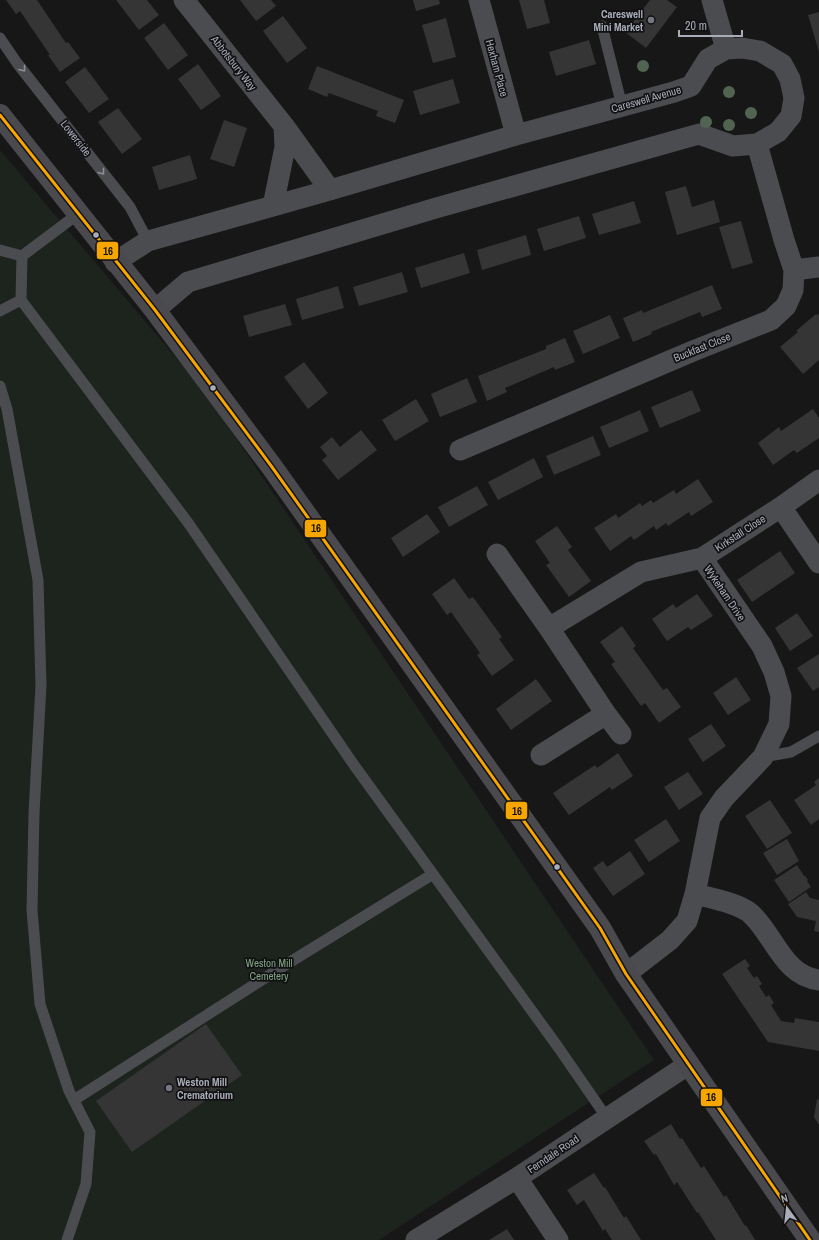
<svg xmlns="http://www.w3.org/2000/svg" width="819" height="1240" font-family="'Archivo Narrow',sans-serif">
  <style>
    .green { fill: #1d241e }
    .building { fill: #353536 }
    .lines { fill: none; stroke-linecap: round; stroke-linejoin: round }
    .lane { stroke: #4b4c50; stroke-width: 11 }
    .street { stroke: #4b4c50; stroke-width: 21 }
    .secondary { stroke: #4a4a4e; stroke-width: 22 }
    .bus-1-casing { stroke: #111113; stroke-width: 6 }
    .bus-1 { stroke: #f7a600; stroke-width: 3 }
    .tree { fill: #506451 }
    .oneway { stroke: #8c9099 }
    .poi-dot { fill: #757880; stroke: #111113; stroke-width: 1.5 }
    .bus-dot { fill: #a8adb8; stroke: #111113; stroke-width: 1.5 }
    .labels { text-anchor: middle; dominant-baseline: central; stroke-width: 3.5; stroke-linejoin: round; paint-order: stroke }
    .poi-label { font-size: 11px; font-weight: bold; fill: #a8adb8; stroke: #111113; text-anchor: end }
    .street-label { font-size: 11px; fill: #a8adb8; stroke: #111113 }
    .park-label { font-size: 11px; fill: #7fa381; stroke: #111113 }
    .line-badge { stroke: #111113; stroke-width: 1.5 }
    .pale-badge-label { font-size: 11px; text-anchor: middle; font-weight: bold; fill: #111 }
  </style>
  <rect width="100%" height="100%" fill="#171717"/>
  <path class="green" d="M 0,150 L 206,393 L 654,1060 L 379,1240 L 0,1240 Z"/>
  <path class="building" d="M 6,0 L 37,0 L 66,43 L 68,42 L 80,58 L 60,72 L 48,55 L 50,55 L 20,11 L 16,14 Z
    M 116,0 L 147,0 L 159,15 L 139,30 Z
    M 240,0 L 271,0 L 276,6 L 256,21 Z
    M 413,0 L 439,0 L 440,4 L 416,11 Z
    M 519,0 L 544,0 L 550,23 L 527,29 Z
    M 650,0 L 667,0 L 677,7 L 646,48 L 625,32 Z
    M 819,12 L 819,52 L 808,15 Z
    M 283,16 L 307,48 L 287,63 L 263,31 Z
    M 446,18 L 456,57 L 433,63 L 422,25 Z
    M 164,23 L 188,55 L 168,70 L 144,38 Z
    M 589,40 L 596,64 L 556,76 L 549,52 Z
    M 198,64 L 221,96 L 201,110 L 178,79 Z
    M 317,66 L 404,100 L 395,123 L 376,116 L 378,111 L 329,93 L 327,97 L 308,89 Z
    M 85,67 L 109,99 L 89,113 L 65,82 Z
    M 453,79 L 460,103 L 420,115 L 413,91 Z
    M 118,108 L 142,139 L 122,154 L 98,122 Z
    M 224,120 L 247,128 L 234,167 L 210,159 Z
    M 190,155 L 197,179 L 159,190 L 152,167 Z
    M 686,186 L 692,207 L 714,200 L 720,222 L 677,235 L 665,192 Z
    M 634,201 L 641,223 L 599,235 L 592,214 Z
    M 579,216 L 586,238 L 544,251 L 537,229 Z
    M 741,221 L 753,263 L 732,269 L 719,227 Z
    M 526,235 L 531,255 L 482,270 L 477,250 Z
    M 464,253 L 470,273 L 421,288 L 415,268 Z
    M 402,272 L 408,292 L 359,306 L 353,287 Z
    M 712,285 L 722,309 L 702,317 L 700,312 L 651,332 L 652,334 L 633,342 L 623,318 L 642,310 L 643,313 Z
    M 338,286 L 344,308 L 302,320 L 296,299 Z
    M 285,304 L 292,325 L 249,337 L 243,316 Z
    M 816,314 L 817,315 L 819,314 L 819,360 L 803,374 L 780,347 L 798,332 L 796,331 Z
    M 610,315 L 620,338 L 583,354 L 573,331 Z
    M 565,338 L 575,362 L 555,370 L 554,367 L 505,388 L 507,392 L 487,401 L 478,376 L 546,349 L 546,346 Z
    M 304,362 L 328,393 L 308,409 L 284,377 Z
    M 467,378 L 477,402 L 440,417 L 431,394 Z
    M 692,390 L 701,411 L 660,428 L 651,407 Z
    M 416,399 L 429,421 L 395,441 L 382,420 Z
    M 813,409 L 819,418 L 819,438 L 797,453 L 794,450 L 773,465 L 758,443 L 779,427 L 781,431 Z
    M 640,410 L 649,431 L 609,448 L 600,427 Z
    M 361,430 L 377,450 L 338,480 L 322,460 L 327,456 L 320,447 L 332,437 L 340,447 Z
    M 593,436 L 601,455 L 554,475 L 546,456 Z
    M 534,458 L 543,477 L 498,500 L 488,482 Z
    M 698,479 L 713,502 L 691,516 L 689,512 L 668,526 L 666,523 L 656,530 L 654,526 L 634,540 L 631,536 L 610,551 L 594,528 L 616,514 L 618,518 L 640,503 L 642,506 L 651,500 L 653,503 L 674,490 L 676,494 Z
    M 477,486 L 488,505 L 449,527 L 438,507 Z
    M 427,514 L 440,532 L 403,557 L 391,538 Z
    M 557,526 L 572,547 L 568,550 L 591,581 L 569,597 L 546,565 L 550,563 L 535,541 Z
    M 780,551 L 795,573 L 752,602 L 737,580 Z
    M 454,578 L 469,599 L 473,597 L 502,637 L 499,639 L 514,660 L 492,676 L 477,655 L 480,653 L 451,612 L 447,615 L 432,594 Z
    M 697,594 L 713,616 L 691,630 L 688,627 L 667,641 L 652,619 L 673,604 L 676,608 Z
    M 797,613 L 813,636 L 790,651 L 775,628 Z
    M 622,626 L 636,646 L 633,648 L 663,690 L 667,688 L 681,707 L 659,723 L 645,703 L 641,706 L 611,664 L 615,662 L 600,642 Z
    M 819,654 L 819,687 L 813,691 L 797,668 Z
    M 736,677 L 751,700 L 728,715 L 713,693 Z
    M 536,679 L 552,701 L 511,730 L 496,709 Z
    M 711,724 L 726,746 L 703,762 L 688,739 Z
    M 618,753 L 633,776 L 612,790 L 610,787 L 569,815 L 553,793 L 595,765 L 597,768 Z
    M 688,772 L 703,794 L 679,810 L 664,787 Z
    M 819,778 L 819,819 L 811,825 L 794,800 L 816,785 L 814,782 Z
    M 770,800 L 792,833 L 767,849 L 745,816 Z
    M 666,819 L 680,841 L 649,862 L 634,840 Z
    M 787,839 L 799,861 L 777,875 L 763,853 Z
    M 630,851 L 645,874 L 613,896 L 593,868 L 603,861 L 607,867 Z
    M 797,865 L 804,876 L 805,876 L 808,880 L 807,881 L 811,887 L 789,902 L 774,880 Z
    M 806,892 L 810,898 L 819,900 L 819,932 L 814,931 L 816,921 L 797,917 L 788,904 Z
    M 745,959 L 750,966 L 747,968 L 754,978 L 757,976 L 762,984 L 759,986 L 766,997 L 769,995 L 774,1003 L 771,1005 L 781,1021 L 794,1023 L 795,1018 L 819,1022 L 819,1051 L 768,1042 L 722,974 Z
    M 206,1024 L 242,1075 L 132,1152 L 96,1101 Z
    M 817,1099 L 819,1100 L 819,1125 L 814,1117 Z
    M 671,1124 L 680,1139 L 682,1138 L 701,1168 L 704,1166 L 724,1197 L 726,1195 L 745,1226 L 746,1225 L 755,1240 L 716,1240 L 698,1212 L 697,1213 L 677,1182 L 674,1185 L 656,1154 L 654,1155 L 644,1141 Z
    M 594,1173 L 604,1188 L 605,1187 L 624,1218 L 626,1216 L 641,1240 L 612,1240 L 605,1229 L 603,1231 L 584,1200 L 577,1205 L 567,1190 Z
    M 507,1229 L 514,1240 L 489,1240 Z"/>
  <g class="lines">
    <path class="lane" d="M 602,26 L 622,106
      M 0,38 L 17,63 L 130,207 L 148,241
      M 0,250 L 22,256 L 21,300 L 0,311
      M 22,256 L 78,214
      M 21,300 L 189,524 L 354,765 L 558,1047 L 607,1118
      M 0,386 L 7,409 L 38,580 L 41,685 L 34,813 L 32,910 L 40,1004 L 69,1091 L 90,1132 L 86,1184 L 67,1240
      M 763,757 L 791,752 L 819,736
      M 74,1100 L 282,967 L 433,874"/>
    <path class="street" d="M 184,0 L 284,126 L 330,190
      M 479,0 L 516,135
      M 712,0 L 726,49
      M 273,206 L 285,147 L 284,126
      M 115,262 L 148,241 L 330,190 L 516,135 L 674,92 L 691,86 L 708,59 L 726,49 L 742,48 L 760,51 L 782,64 L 790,79 L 794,98 L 791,116 L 778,132 L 757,144 L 733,146 L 699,134 L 436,208 L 188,282 L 155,310
      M 794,270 L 819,267
      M 460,450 L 693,351 L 771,320 L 786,306 L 793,290 L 794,270 L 784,240 L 757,144
      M 781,507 L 819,563
      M 497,554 L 549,628 L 606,714 L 541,755
      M 549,628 L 641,572 L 702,558 L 781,507 L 819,480
      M 606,714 L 621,734
      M 695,894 C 711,898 738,903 750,913 C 774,934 783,976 819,980
      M 626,974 L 670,940 L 687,921 L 695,894 L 710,818 L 724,798 L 763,757 L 779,724 L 781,696 L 774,672 L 762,646 L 702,558
      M 517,1178 L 558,1240
      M 416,1240 L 517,1178 L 689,1064"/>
    <path class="secondary" d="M 0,115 L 155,310 L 272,467 L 600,928 L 626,974 L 810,1240"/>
    <g class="bus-1-casing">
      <path id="bus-1" d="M 0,115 L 155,310 L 272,467 L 600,928 L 626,974 L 810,1240"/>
    </g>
    <use href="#bus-1" class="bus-1"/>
  </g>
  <g class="tree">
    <circle cx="643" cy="66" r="6"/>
    <circle cx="729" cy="92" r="6"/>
    <circle cx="751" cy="113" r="6"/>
    <circle cx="706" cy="122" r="6"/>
    <circle cx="729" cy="125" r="6"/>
  </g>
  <defs><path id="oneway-chevron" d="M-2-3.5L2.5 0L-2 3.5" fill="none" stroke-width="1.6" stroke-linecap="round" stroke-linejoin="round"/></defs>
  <g class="oneway">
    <use href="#oneway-chevron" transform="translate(23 69) rotate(52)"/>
    <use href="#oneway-chevron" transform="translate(102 172) rotate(52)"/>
  </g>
  <g class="poi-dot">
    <circle cx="651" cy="20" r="4"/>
    <circle cx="169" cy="1088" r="4"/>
  </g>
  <g class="bus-dot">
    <circle cx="96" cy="235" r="3.5"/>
    <circle cx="213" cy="388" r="3.5"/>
    <circle cx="557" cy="867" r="3.5"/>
  </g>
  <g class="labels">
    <g class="poi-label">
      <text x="643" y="14">Careswell<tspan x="643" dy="13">Mini Market</tspan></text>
      <text x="177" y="1082" text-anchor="start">Weston Mill<tspan x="177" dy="13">Crematorium</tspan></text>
    </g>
    <g class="street-label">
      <text transform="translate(234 63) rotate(52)">Abbotsbury Way</text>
      <text transform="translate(497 68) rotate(75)">Hexham Place</text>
      <text transform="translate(646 99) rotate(-16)">Careswell Avenue</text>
      <text transform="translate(76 138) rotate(52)">Lowerside</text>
      <text transform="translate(702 347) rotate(-22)">Buckfast Close</text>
      <text transform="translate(740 533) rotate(-33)">Kirkstall Close</text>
      <text transform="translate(725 593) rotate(56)">Wykeham Drive</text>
      <text transform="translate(553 1154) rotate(-34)">Ferndale Road</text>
    </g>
    <g class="park-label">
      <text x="269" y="963">Weston Mill<tspan x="269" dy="13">Cemetery</tspan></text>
    </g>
  </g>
  <g class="line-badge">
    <rect x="96" y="241" width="23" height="19" rx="4" fill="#f7a600"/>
    <rect x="304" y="519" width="23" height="19" rx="4" fill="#f7a600"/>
    <rect x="505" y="801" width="23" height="19" rx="4" fill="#f7a600"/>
    <rect x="700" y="1088" width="23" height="19" rx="4" fill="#f7a600"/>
  </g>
  <g class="pale-badge-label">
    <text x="108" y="255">16</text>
    <text x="316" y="532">16</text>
    <text x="517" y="815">16</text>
    <text x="711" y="1101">16</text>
  </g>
  <g transform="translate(787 1208) rotate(345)" stroke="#111113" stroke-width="3" paint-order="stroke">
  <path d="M0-3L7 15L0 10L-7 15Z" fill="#a8adb8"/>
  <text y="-6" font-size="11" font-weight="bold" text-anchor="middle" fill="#a8adb8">N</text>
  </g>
  <path d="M679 30v6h63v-6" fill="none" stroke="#a8adb8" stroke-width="2"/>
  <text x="685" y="30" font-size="12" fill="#a8adb8" stroke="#111113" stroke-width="3" paint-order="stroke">20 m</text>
</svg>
